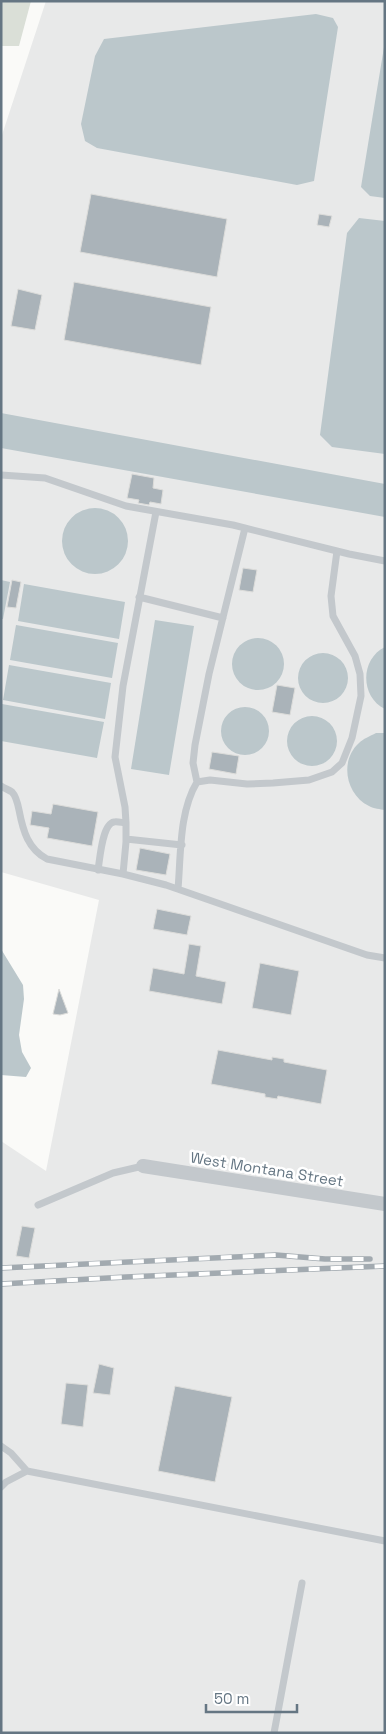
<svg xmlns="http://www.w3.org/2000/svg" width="386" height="1734" font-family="'Space Grotesk',sans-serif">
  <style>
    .built { fill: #e8e9e9 }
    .green { fill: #dadfd7 }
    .water { fill: #bbc7cb }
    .building { fill: #aab3b9; stroke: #dcdcda }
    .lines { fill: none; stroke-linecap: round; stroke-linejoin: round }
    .service { stroke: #c3c8cc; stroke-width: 7 }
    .minor { stroke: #c3c8cc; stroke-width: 14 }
    .rail-casing { stroke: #a2aab0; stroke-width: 5.5 }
    .rail { stroke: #fff; stroke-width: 4; stroke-dasharray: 11; stroke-linecap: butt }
    .labels { text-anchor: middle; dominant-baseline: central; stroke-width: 5; stroke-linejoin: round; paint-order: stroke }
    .street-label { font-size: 15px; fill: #657683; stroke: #fff }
  </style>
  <rect width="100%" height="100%" fill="#fafaf8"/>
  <path class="built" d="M 46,1 L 385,1 L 385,1733 L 1,1733 L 1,1141 L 46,1171 L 99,900 L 1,872 L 1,138 Z"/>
  <path class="green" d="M 1,1 L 31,1 L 19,46 L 1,46 Z"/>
  <path class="water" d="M 316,14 L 333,18 L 338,27 L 314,181 L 297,185 L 97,148 L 85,141 L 81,124 L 95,56 L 104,39 Z
    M 385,41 L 385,198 L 370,196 L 361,187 Z
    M 359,218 L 385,221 L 385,454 L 332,447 L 320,435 L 347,233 Z
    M 1,413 L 385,484 L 385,517 L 1,448 Z
    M62 541a33 33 0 1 1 66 0a33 33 0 1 1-66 0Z
    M 1,580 L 10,582 L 3,619 L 1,619 Z
    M 24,584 L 125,602 L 119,639 L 18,621 Z
    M 155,620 L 194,626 L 169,775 L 131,769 Z
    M 16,625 L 118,643 L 112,678 L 10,660 Z
    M232 664a26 26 0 1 1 52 0a26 26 0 1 1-52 0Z
    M 385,647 L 385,709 C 360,697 360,659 385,647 Z
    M298 678a25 25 0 1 1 50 0a25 25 0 1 1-50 0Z
    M 9,665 L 111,683 L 105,719 L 3,700 Z
    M 2,704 L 104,722 L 97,758 L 1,741 Z
    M221 731a24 24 0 1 1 48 0a24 24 0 1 1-48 0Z
    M287 741a25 25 0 1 1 50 0a25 25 0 1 1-50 0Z
    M 376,733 L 385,733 L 385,810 C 380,809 374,809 369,806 C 346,795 339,761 359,743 C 363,739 370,736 376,733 Z
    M 1,949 L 23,985 L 24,999 L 19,1035 L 22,1052 L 31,1068 L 26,1077 L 1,1075 Z"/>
  <path class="building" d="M 91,194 L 227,219 L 217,277 L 80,252 Z
    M 319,214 L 332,216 L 329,227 L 317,225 Z
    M 74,282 L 211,307 L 201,365 L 64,340 Z
    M 18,289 L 42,295 L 35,330 L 11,326 Z
    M 132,474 L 154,478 L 153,488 L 163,490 L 161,504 L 150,502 L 149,505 L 138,503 L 139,500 L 127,498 Z
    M 243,568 L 257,570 L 253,592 L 239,590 Z
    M 12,580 L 21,582 L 16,608 L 7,607 Z
    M 277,685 L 295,688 L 290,715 L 272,712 Z
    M 212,752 L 239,756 L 236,774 L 209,769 Z
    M 53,804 L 98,812 L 92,846 L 47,838 L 49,828 L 30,825 L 32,811 L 51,814 Z
    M 140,848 L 170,854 L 166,875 L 136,870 Z
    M 157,909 L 191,916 L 187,935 L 153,929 Z
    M 189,944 L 201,946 L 196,976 L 226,982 L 222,1004 L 149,991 L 153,968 L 184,974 Z
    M 260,963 L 299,971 L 291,1015 L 252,1008 Z
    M 59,989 L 68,1013 L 60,1015 L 53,1014 Z
    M 218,1050 L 272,1060 L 272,1057 L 284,1059 L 284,1062 L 327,1070 L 321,1104 L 278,1096 L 277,1099 L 265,1097 L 265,1094 L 211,1084 Z
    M 22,1226 L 35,1228 L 29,1258 L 16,1256 Z
    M 99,1364 L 114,1368 L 110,1395 L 93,1393 Z
    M 66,1383 L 88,1385 L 83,1427 L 61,1424 Z
    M 175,1386 L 232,1397 L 215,1482 L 158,1471 Z"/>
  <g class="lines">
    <path class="service" d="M 1,475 L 45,478 L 126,506 L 233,525 L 349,554 L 385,561
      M 139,597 L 223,618
      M 197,782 L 193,763 L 195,745 L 209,674 L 245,528
      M 1,786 C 4,788 9,790 12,792 C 16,796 18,805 19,810 C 23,831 28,849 47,859 L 123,874 L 166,885 L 367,955 L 385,958
      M 126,839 L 182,845
      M 98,870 C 100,859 102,824 114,822 C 117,821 123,823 126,823
      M 123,874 L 126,842 L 126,823 L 125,807 L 115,757 L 123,686 L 156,512
      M 178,889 C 181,854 179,812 197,782 L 210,780 L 247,784 L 273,783 L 309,780 L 332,772 L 342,763 L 352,738 L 361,696 L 360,674 L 355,656 L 333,616 L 331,596 L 337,551
      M 38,1205 L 113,1173 L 143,1166
      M 1,1446 L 11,1453 L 27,1471 L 385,1541
      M 1,1487 L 6,1482 L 27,1471
      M 274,1733 L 302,1583"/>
    <path class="minor" d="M 143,1166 L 385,1204"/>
    <g class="rail-casing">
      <path id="rail" d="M 1,1268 L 276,1255 L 325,1259 L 370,1259
        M 1,1284 L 126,1277 L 385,1266"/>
    </g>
    <use href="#rail" class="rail"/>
  </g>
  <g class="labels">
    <g class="street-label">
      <text transform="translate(267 1169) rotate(9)">West Montana Street</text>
    </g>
  </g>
  <rect width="386" height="1734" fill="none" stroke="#657683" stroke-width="5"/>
  <path d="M206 1704v8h91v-8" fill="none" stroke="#657683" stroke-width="2.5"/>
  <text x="214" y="1704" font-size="15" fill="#657683" stroke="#ffffff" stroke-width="4" paint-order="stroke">50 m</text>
</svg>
